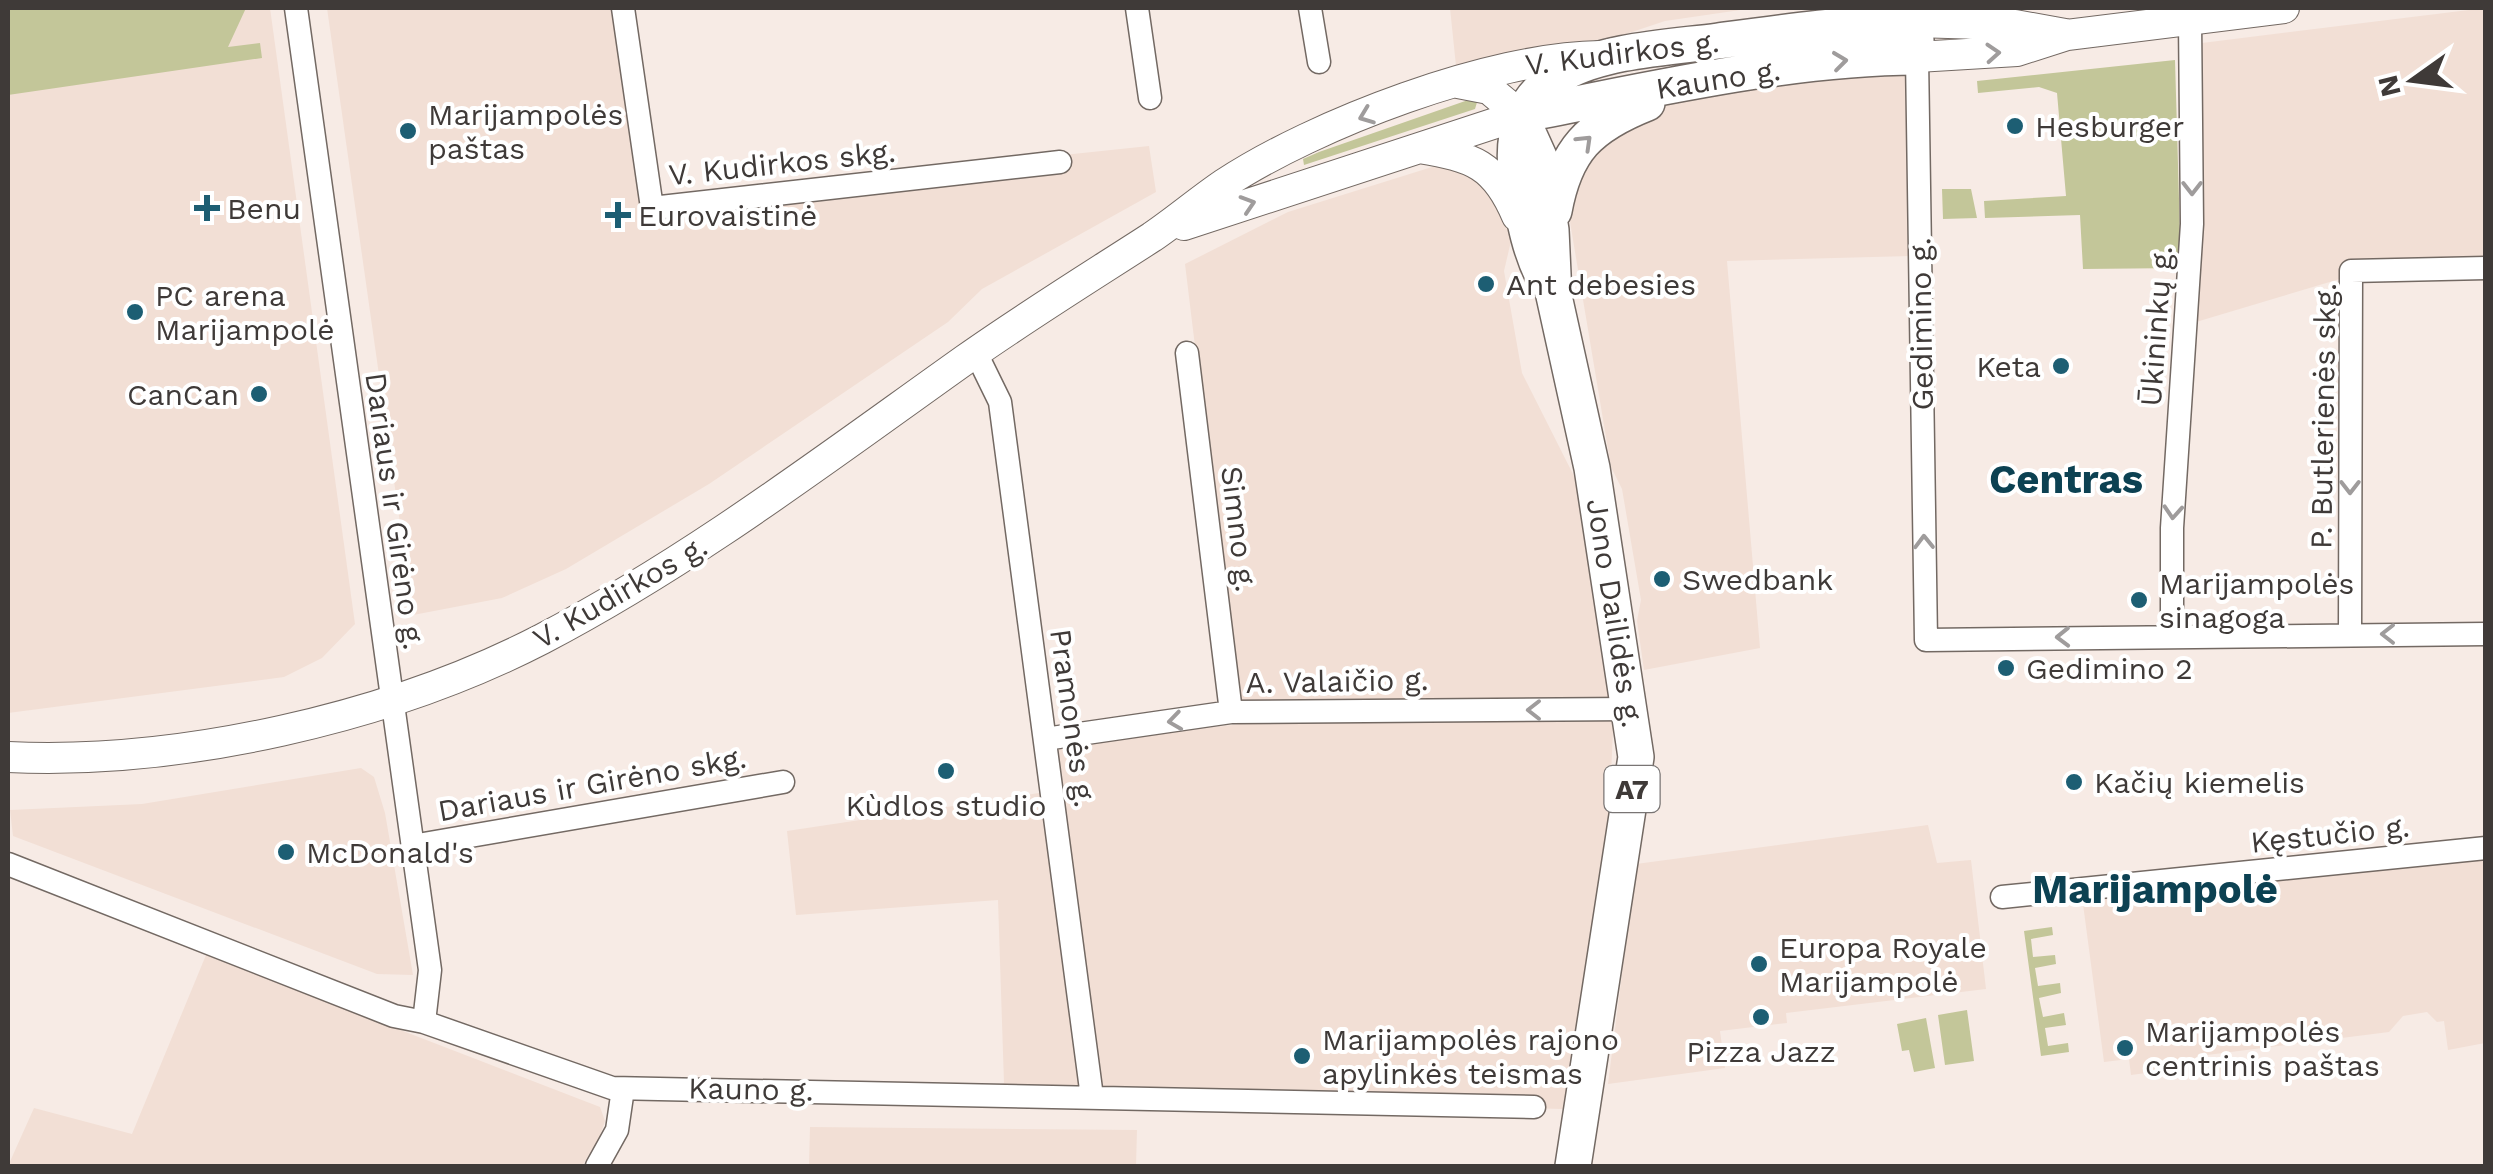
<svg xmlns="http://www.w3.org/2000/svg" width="2493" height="1174" font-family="'Work Sans',sans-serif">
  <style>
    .built { fill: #f2dfd5 }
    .green { fill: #c3c699 }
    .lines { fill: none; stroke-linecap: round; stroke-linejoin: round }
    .minor-casing { stroke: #736963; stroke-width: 25 }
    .major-casing { stroke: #736963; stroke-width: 32 }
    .highway-casing { stroke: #736963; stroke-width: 38 }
    .minor { stroke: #fff; stroke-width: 22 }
    .major { stroke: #fff; stroke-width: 30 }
    .highway { stroke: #fff; stroke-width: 35 }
    .oneway { stroke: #9f9c9c }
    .poi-dot { fill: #1d5e73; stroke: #fff; stroke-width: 4 }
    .labels { text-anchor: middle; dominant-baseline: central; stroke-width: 8; stroke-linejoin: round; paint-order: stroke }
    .shield { fill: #fff; stroke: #797574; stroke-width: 2.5 }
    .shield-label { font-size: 28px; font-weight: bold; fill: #3f3a38 }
    .street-label { font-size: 30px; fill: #3f3a38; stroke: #fff }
    .poi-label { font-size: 30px; fill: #3f3a38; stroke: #fff; text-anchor: start }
    .district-label { font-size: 40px; font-weight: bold; fill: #0c4152; stroke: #fff }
  </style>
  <rect width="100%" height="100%" fill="#f7ebe5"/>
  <path class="built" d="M 8,8 L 270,8 L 355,624 L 322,658 L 284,677 L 8,713 Z
    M 327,8 L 633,8 L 661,197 L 1149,146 L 1156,192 L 982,289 L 948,322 L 709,484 L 566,569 L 502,598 L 413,615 Z
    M 1450,8 L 1754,8 L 1665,21 L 1623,35 L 1456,66 Z
    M 2485,8 L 2485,273 L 2343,278 L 2186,325 L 2194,44 Z
    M 1908,70 L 1911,256 L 1727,261 L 1760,648 L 1644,670 L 1637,621 L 1641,600 L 1622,489 L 1611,467 L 1565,192 L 1587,148 L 1658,107 L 1732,92 Z
    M 1448,162 L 1474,167 L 1502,203 L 1511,241 L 1504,271 L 1522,373 L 1579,486 L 1608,675 L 1613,730 L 1609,822 L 1563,1109 L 966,1094 L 1004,1083 L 998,900 L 796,915 L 787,831 L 1052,791 L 1056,746 L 1241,724 L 1185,264 L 1288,212 Z
    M 361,768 L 374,777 L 385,813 L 413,975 L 377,974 L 13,836 L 10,810 L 142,804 Z
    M 1928,825 L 1937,863 L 1971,860 L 1986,989 L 1786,1013 L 1787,1023 L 1720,1031 L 1725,1068 L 1608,1084 L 1636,864 Z
    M 2485,848 L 2485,1043 L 2448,1050 L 2444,1021 L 2437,1022 L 2427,1012 L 2403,1016 L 2389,1032 L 2207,1055 L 2207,1065 L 2131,1075 L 2129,1059 L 2104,1062 L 2081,889 Z
    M 206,955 L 600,1107 L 605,1121 L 599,1138 L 582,1166 L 8,1166 L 34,1108 L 132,1134 Z
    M 810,1127 L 1137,1130 L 1136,1166 L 809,1166 Z"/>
  <path class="green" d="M 8,8 L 246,8 L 228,47 L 260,43 L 262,58 L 8,95 Z
    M 2175,60 L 2181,268 L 2083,269 L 2080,215 L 1985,218 L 1984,201 L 2066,196 L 2057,93 L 2039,87 L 1978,93 L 1977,81 Z
    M 1471,99 L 1478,99 L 1475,109 L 1304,165 L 1303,159 L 1319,152 Z
    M 1942,189 L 1971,189 L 1977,218 L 1943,219 Z
    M 2052,927 L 2053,935 L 2031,939 L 2033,957 L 2055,955 L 2056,964 L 2035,968 L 2038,986 L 2060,983 L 2061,993 L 2039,998 L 2043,1017 L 2064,1013 L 2066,1025 L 2045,1028 L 2048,1046 L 2068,1043 L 2069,1052 L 2041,1056 L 2024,931 Z
    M 1967,1010 L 1974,1061 L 1945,1065 L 1938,1015 Z
    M 1926,1018 L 1935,1068 L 1914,1072 L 1909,1050 L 1902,1051 L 1897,1024 Z"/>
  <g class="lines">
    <g class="minor-casing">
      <path id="minor" d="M 296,8 L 430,970 L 424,1022
        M 623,8 L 652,208 L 1060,162
        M 1137,8 L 1150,98
        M 1310,8 L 1319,62
        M 1917,57 L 1926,640 L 2486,634
        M 976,353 L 1000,402 L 1092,1097
        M 1187,353 L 1231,712
        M 2350,634 L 2351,271 L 2486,268
        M 2172,635 L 2172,528 L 2192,224 L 2190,20
        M 1045,739 L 1231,712 L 1631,709
        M 412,846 L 783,782
        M 8,864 L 394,1016 L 424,1022 L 612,1088 L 1534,1107
        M 2002,897 L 2486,848
        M 597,1166 L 617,1130 L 623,1089"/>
    </g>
    <g class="major-casing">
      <path id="major" d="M 1915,22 L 2015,25 L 2065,34
        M 1917,57 L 2017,51 L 2067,35 L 2284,8
        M 1419,148 C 1473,157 1495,164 1517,216
        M 1184,225 L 1520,115 L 1489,89 L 1458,83
        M 8,757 C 180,765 389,718 542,639 C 693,560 828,457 966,359 C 1027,316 1090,277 1152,237 C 1177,220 1199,201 1224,184 C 1315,124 1491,57 1600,56"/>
    </g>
    <g class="highway-casing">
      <path id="highway" d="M 1520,115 L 1539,157 L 1551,230 L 1554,296 L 1592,468 L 1636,757 L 1573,1166
        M 1520,115 C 1651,90 1784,58 1917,57 L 1914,8
        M 1554,211 C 1565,150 1589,126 1647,103
        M 1545,280 C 1529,250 1524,218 1518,185 C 1495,53 1624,53 1718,41 C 1784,32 1848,23 1915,22"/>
    </g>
    <use href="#minor" class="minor"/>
    <use href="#major" class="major"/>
    <use href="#highway" class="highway"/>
  </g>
  <defs><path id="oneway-chevron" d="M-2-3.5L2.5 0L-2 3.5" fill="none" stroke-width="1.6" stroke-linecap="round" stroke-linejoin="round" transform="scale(2.5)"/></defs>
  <g class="oneway">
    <use href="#oneway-chevron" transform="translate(1993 53) rotate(-4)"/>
    <use href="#oneway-chevron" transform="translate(1840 61) rotate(-7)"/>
    <use href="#oneway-chevron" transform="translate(1366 116) rotate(159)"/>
    <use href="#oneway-chevron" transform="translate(1585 142) rotate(-44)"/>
    <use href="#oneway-chevron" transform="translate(2192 188) rotate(90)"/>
    <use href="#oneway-chevron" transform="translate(1248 204) rotate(-18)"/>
    <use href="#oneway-chevron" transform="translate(2350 487) rotate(90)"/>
    <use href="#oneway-chevron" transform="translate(2173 512) rotate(94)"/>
    <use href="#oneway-chevron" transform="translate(1924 542) rotate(-91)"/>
    <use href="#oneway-chevron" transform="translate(2388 634) rotate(-180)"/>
    <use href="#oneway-chevron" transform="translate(2063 637) rotate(179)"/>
    <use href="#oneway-chevron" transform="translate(1534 710) rotate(180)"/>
    <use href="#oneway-chevron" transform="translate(1175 721) rotate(172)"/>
  </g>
  <g class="poi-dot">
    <circle cx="2015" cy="126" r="10"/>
    <circle cx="408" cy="131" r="10"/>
    <path d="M202 193h10v10h10v10h-10v10h-10v-10h-10v-10h10z"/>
    <path d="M613 200h10v10h10v10h-10v10h-10v-10h-10v-10h10z"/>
    <circle cx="1486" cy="284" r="10"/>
    <circle cx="135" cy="312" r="10"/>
    <circle cx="2061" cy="366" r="10"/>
    <circle cx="259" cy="394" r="10"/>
    <circle cx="1662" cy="579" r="10"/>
    <circle cx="2139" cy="600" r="10"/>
    <circle cx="2006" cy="668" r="10"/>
    <circle cx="946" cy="771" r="10"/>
    <circle cx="2074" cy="782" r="10"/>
    <circle cx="286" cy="852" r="10"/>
    <circle cx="1759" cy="964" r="10"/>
    <circle cx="1761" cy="1017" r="10"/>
    <circle cx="2125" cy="1048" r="10"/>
    <circle cx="1302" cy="1056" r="10"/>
  </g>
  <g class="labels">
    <rect class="shield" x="1604.5" y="766" width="55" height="46" rx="8"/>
    <g class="shield-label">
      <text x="1632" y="789">A7</text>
    </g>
    <g class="street-label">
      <text transform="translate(1622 53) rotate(-7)">V. Kudirkos g.</text>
      <text transform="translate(1718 79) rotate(-9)">Kauno g.</text>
      <text transform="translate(782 163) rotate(-6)">V. Kudirkos skg.</text>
      <text transform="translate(1921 324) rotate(-91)">Gedimino g.</text>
      <text transform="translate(2156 326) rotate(-86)">Ūkininkų g.</text>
      <text transform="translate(2323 416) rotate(-89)">P. Butlerienės skg.</text>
      <text transform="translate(395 511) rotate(82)">Dariaus ir Girėno g.</text>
      <text transform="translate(1239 529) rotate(83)">Simno g.</text>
      <text transform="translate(620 592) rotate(-30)">V. Kudirkos g.</text>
      <text transform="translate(1615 613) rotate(81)">Jono Dailidės g.</text>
      <text transform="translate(1337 681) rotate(-1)">A. Valaičio g.</text>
      <text transform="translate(1073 718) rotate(82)">Pramonės g.</text>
      <text transform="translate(592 784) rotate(-10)">Dariaus ir Girėno skg.</text>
      <text transform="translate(2330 834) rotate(-6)">Kęstučio g.</text>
      <text transform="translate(751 1089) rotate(1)">Kauno g.</text>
    </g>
    <g class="poi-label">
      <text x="428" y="114">Marijampolės<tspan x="428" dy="34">paštas</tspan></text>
      <text x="2035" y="126">Hesburger</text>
      <text x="227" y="208">Benu</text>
      <text x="638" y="215">Eurovaistinė</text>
      <text x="1506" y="284">Ant debesies</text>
      <text x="155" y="295">PC arena<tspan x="155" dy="34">Marijampolė</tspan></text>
      <text x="2041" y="366" text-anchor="end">Keta</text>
      <text x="239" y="394" text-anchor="end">CanCan</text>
      <text x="1682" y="579">Swedbank</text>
      <text x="2159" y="583">Marijampolės<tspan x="2159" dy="34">sinagoga</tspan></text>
      <text x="2026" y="668">Gedimino 2</text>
      <text x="2094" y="782">Kačių kiemelis</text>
      <text x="946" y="805" text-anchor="middle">Kùdlos studio</text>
      <text x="306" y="852">McDonald's</text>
      <text x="1779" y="947">Europa Royale<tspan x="1779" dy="34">Marijampolė</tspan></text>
      <text x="2145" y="1031">Marijampolės<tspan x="2145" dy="34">centrinis paštas</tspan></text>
      <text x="1322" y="1039">Marijampolės rajono<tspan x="1322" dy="34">apylinkės teismas</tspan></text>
      <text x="1761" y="1051" text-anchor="middle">Pizza Jazz</text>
    </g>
    <g class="district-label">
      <text x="2066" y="479">Centras</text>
      <text x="2155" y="889">Marijampolė</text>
    </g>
  </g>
  <rect width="2493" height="1174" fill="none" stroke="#3f3a38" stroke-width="20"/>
  <g transform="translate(2413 80) rotate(256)" stroke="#ffffff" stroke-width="8" paint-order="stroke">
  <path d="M0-8L18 38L0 25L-18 38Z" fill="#3f3a38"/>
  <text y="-15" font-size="28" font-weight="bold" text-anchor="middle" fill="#3f3a38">N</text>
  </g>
</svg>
